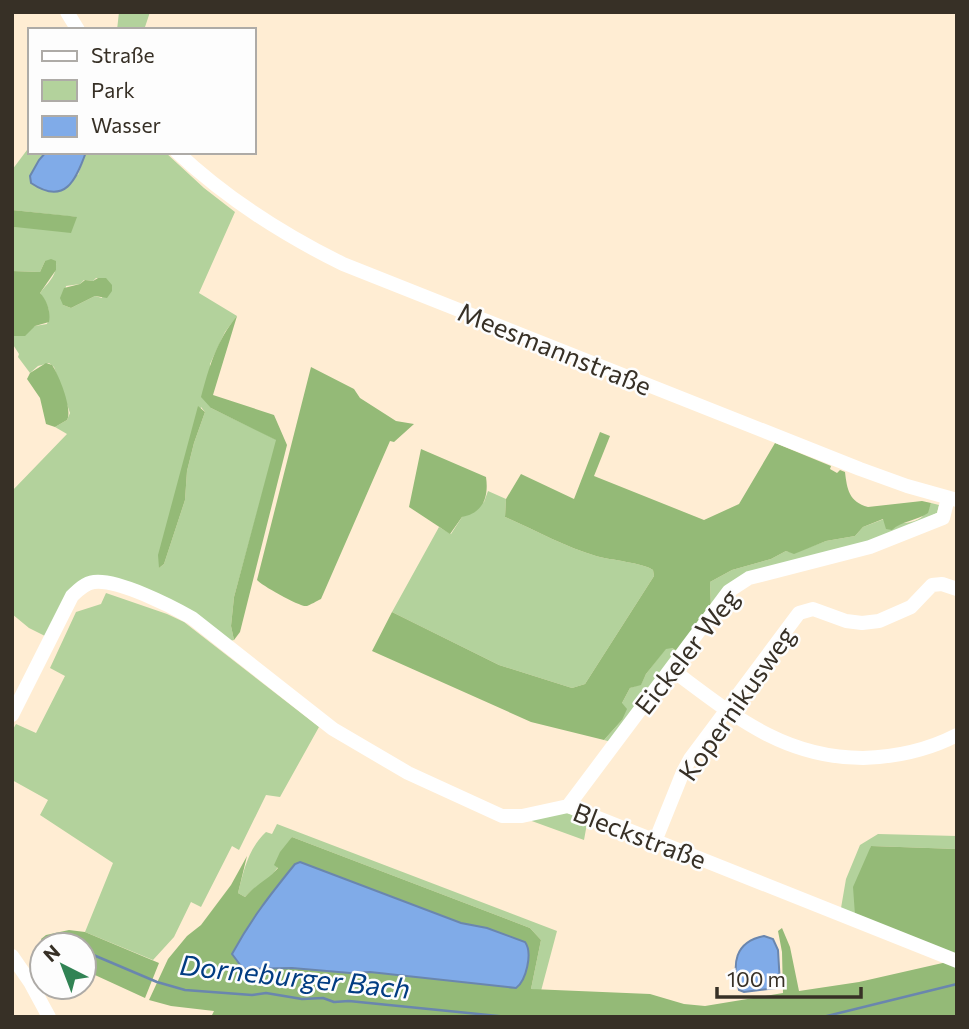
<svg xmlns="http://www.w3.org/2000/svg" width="969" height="1029" font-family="Commissioner,sans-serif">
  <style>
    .green { fill: #b3d29c; fill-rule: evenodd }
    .forest { fill: #94ba77 }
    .water { fill: #80abe8; stroke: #6a86ae; stroke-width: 2 }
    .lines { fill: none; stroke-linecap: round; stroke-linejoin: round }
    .stream { stroke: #6a86ae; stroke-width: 2.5 }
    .minor { stroke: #fff; stroke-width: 14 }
    .labels { text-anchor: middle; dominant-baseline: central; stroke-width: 5; stroke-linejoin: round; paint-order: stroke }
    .street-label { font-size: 26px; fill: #373026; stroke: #fdfdfd }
    .water-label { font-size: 28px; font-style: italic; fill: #013c82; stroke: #fdfdfd }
  </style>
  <rect width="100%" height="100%" fill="#ffedd3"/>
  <path class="green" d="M 119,12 L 150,12 L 144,30 L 117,30 Z
    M 30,146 L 30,152 L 46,152 L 39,160 L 78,175 L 86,152 L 165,152 L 204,188 L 235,212 L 199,293 L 237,316 L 225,332 L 210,364 L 211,408 L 277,440 L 234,597 L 231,626 L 234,640 L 230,641 L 95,578 L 47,637 L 29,628 L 12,614 L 12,491 L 67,434 L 55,427 L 67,420 L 70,413 L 54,367 L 49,363 L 38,366 L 30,373 L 18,357 L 19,354 L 12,343 L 13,335 L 35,326 L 47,324 C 52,311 47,304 40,293 C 47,284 57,276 56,263 L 45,261 L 40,272 L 12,271 L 12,230 L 15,227 L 76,217 L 12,210 L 12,170 ZM 96,278 L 106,278 L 102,298 L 95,296 L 71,308 L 63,305 L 66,286 L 80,284 L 84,280 L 93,281 ZM 201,407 L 205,412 L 194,443 L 187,471 L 185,500 L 164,564 L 159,568 Z
    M 488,491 L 506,499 L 505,517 C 535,530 565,547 596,556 C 610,560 644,563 653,570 L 654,576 L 585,684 L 572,688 L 499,665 L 392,612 L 439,527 L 451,534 L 462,517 L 484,502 Z
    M 931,503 L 939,505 L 937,513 L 876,541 L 757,573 L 711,610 L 710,582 L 732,570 L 771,559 L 786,551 L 794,553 L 826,541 L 855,536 L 863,527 L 884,519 C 902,526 924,525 931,503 Z
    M 106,593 L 167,614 L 184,622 L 319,727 L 280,797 L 266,795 L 239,850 L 232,846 L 201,907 L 191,902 L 174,937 L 153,960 L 85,932 L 113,863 L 40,815 L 48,800 L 12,780 L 12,731 L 16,724 L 36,733 L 65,676 L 50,668 L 76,612 L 101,604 Z
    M 666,648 L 672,648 L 679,652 L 611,742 L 604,740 L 622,720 L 622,703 L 630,688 L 641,684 L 646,674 Z
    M 562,812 L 588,818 L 584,840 L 529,820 Z
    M 277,824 L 557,931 L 541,991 L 531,989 L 541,940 L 530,928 L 292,837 C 286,850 281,866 270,877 C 264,883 252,888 245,897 L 238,893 C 244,870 248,849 266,832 L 272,834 Z
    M 878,834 L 957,836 L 957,849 L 871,846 L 855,915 L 841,908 L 846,879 L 860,845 Z"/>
  <path class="forest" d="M 12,210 L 70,216 L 77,217 L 71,233 L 15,227 L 12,230 Z
    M 51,259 L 56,261 L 56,270 L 40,293 C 47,300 51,312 49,322 L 35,326 L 25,336 L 12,336 L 12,271 L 40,272 L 45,261 Z
    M 98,278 L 106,278 L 112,285 L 112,291 L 107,298 L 95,296 L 71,308 L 63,305 L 60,298 L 64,288 L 80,284 L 85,280 L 93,281 Z
    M 237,316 L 213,395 L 274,415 L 287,445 L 240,632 L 234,640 L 231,626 L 234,597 L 276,440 L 211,408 L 201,397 C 209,367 217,340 237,316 Z
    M 46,363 L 52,365 C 59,375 73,410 67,420 L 55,427 L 46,424 L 40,398 L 27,379 L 30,373 Z
    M 311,367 L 354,389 L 360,398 L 396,421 L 414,424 L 394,442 L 390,441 L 321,599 C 317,601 310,605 307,606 C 301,608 261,585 257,580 Z
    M 198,406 L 205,412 L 194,443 L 187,471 L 185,500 L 164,564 L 159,568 L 158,555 Z
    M 600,432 L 610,436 L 594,476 L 704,520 L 739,504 L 775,443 L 831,466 L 830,469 L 837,473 L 840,470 L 845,472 C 847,489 849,502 868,507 L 922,501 L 931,503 L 928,513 C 916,521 901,521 892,530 L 886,529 L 883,519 L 863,527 L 855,536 L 826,541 L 794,554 L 786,551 L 771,559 L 732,570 L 710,582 L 711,610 L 679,652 L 672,648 L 666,649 L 646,674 L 641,685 L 630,688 L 622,703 L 627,709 L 622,720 L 604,740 L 531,722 L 372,651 L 392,612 L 499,665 L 572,688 L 585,684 L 654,576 L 653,570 C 644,563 610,560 596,556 C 565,547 535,530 505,517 L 506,499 L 521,474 L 574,499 Z
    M 421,449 L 486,477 C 489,497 483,513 462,517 L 450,534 L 409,507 Z
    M 292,837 L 530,928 L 541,940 L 531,989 L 650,994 L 684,1004 L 705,1006 L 783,993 L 782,952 L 778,931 L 782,928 L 790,947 L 799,991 L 859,982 L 947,962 L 957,963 L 957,1017 L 211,1017 L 214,1011 L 171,1006 L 149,1000 L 168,959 L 187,936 L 201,925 L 231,885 L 247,856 L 238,893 L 245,897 C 256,884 268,880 278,868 L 274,865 L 280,852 Z
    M 871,846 L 957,849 L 957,959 L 855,915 L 853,887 Z
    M 69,930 L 85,932 L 159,963 L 145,998 L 84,970 L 84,945 L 43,945 L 41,939 L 46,935 Z"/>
  <path class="water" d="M 46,152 L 86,152 C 76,180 65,206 31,183 L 30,176 L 39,160 Z
    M 300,862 L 461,923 L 487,928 L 525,942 C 533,953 526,981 516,988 L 370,972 L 350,973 L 292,968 L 246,969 L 241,966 L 232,954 C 251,919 270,895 295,864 Z
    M 764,936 L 773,939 L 778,950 L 780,984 L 776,988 L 744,992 L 739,990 C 732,964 734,942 764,936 Z"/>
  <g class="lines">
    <path class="stream" d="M 84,951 L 157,982 L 185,990 L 252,995 L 266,993 L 302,999 L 323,998 L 334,1002 L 349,1001 L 508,1017
      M 823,1017 L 957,984"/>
    <path class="minor" d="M 67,12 L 78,30
      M 177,152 C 227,199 282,234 343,264 L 860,469 L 907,486 L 957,500
      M 671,669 C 732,714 782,758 863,758 C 896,757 928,750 957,735
      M 12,715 L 72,596 C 78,590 85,583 94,582 C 118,579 171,606 192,618 L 333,729 L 408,773 L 502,816 L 522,816 L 568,806 L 957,961
      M 568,806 L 729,591 L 749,578 L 870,547 L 943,518 L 948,498
      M 656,839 L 683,772 L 690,759 L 799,613 L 813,609 L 846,621 L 862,623 L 879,621 L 911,607 L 932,585 L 942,584 L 957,589
      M 12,956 L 30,982 L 49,1017"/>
  </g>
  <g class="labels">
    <g class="street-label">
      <text transform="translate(555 348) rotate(22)">Meesmannstraße</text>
      <text transform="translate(686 651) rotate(-52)">Eickeler Weg</text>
      <text transform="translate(736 703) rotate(-55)">Kopernikusweg</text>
      <text transform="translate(640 835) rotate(21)">Bleckstraße</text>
    </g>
    <g class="water-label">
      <text transform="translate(295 976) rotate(6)">Dorneburger Bach</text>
    </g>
  </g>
  <rect width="969" height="1029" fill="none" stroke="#373026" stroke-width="28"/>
  <rect x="28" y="28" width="228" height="126" fill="#fdfdfd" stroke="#aeaba7" stroke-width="2"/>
  <rect x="42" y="51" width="35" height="10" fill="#ffffff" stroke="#aeaba7" stroke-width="2"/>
  <text x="91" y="63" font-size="21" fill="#373026">Straße</text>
  <rect x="42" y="80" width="35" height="21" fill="#b3d29c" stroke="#aeaba7" stroke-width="2"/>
  <text x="91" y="98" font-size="21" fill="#373026">Park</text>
  <rect x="42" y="116" width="35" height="21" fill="#80abe8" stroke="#aeaba7" stroke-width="2"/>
  <text x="91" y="133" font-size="21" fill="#373026">Wasser</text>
  <g transform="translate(63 966) rotate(318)"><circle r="33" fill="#fdfdfd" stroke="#aeaba7" stroke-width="2"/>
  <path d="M0-5L12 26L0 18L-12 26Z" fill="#318354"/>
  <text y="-10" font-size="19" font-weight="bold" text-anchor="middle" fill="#373026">N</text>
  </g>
  <path d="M717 987v10h144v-10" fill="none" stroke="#373026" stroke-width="3.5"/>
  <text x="727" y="987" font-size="21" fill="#373026" stroke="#fdfdfd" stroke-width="5" paint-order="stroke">100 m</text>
</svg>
